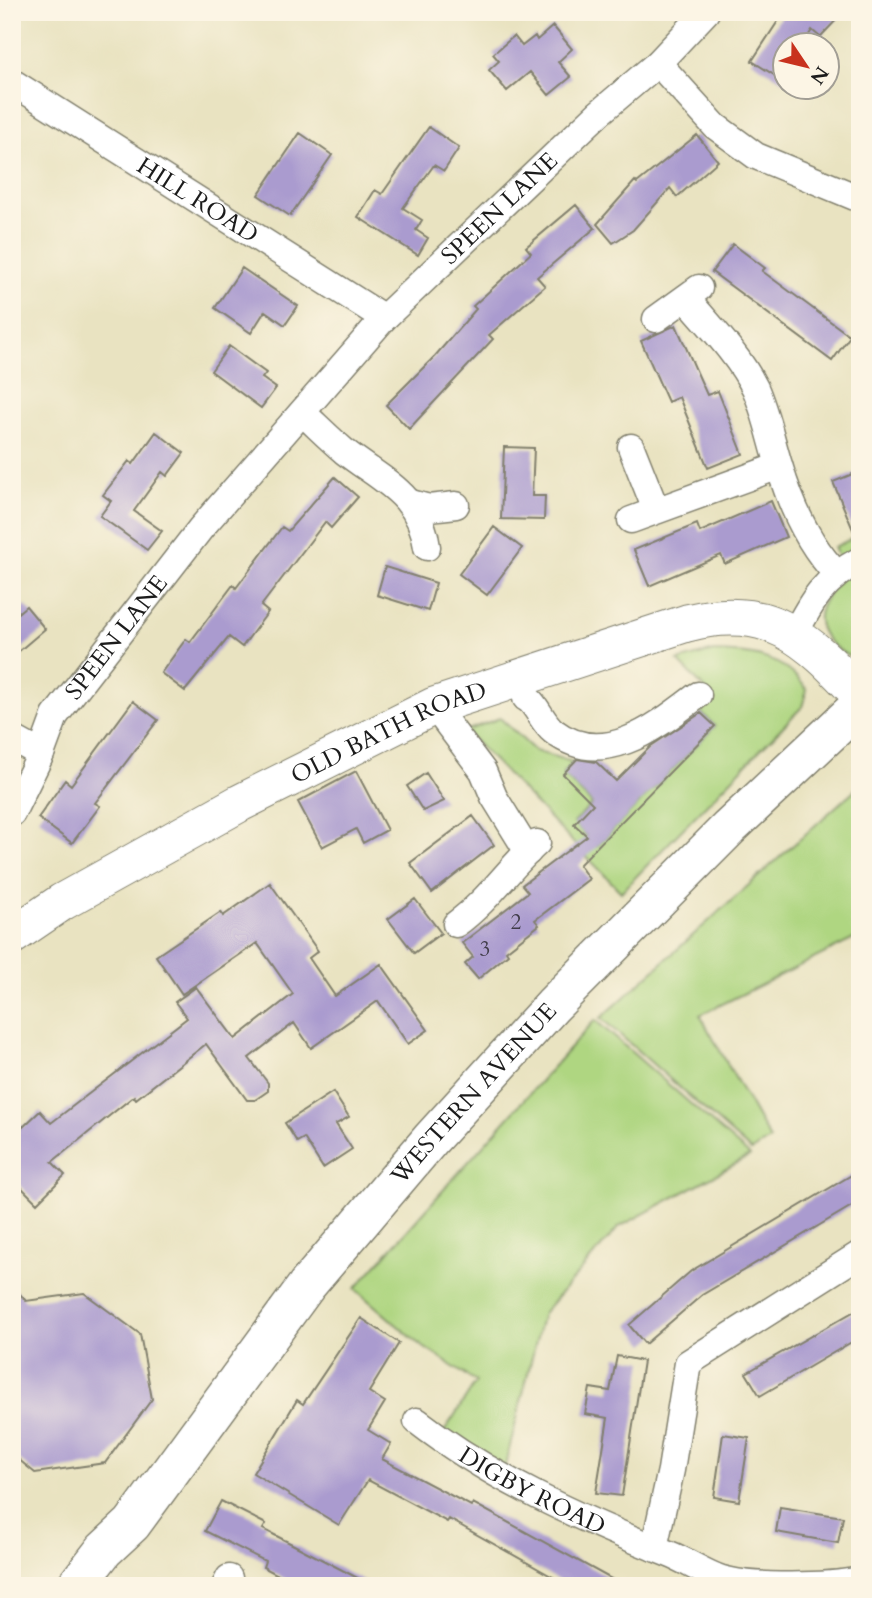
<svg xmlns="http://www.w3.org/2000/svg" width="872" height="1598" font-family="Cardo,serif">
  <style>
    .green { fill: #afd681; stroke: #66794e; stroke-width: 2 }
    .building { fill: #aa9bcf }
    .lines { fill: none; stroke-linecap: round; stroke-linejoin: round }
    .street-casing { stroke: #82806e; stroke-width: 29 }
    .secondary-casing { stroke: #82806e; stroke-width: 39 }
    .primary-casing { stroke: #82806e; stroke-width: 41 }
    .street { stroke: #fff; stroke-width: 26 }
    .secondary { stroke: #fff; stroke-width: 37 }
    .primary { stroke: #fff; stroke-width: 38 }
    .labels { text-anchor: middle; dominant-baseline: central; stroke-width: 7; stroke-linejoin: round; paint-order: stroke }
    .number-label { font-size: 21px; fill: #403c49 }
    .street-label { font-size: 24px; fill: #1c1c1c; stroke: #fcf5e5 }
  </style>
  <rect width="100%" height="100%" fill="#fcf5e5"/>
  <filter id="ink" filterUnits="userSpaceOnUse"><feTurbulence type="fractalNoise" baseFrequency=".0143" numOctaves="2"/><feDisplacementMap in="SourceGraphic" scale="14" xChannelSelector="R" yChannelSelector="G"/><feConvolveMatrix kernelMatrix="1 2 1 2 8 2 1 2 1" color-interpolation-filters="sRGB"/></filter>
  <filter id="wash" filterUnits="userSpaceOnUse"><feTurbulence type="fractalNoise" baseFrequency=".00686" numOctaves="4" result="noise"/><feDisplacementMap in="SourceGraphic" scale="28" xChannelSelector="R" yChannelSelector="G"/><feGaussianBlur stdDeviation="1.57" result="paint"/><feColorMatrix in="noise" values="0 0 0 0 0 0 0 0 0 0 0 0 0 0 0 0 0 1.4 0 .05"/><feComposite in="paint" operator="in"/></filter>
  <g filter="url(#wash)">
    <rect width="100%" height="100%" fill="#e9e3c1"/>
    <path class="green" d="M 860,535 L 860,660 C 838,654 811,633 821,607 C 825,596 837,584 844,574 L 834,547 Z
      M 710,652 C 749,653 783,654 807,690 L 802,707 L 621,892 L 465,731 L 500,718 L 535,751 L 573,762 L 563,774 L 592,804 L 574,823 L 597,846 L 715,726 L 693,704 L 707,691 L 678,661 Z
      M 860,785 L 860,936 L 700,1015 L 770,1140 L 751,1151 L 601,1018 Z
      M 595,1020 L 750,1156 L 619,1227 L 543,1313 L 504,1470 L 442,1435 L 476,1382 L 419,1344 L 355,1289 Z"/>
    <g id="blocks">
      <path class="building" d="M 784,12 L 844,12 L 820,37 L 812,30 L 802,46 L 785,46 L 785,82 L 752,61 Z
        M 553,26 L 572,49 L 558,62 L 571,77 L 549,95 L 530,72 L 507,91 L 489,70 L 499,61 L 493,54 L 514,36 L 522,46 L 535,36 L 537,40 Z
        M 429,127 L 459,148 L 444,171 L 434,165 L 403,208 L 422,220 L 416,230 L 428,238 L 418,255 L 358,217 L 375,190 L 382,194 Z
        M 300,133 L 332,155 L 290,216 L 258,195 Z
        M 697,135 L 718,161 L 677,197 L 670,188 L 633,230 L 613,243 L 597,224 L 635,181 L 637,183 Z
        M 576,205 L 595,228 L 537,277 L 545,286 L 489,335 L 493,339 L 409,429 L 386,405 L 435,356 L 476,309 L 473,306 L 531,253 L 526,247 Z
        M 733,244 L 765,268 L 762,271 L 850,336 L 832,361 L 712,272 Z
        M 242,268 L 298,306 L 285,325 L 265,311 L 251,333 L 215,308 Z
        M 676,325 L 707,395 L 718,391 L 743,454 L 708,468 L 679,397 L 668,402 L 641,341 Z
        M 229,346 L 266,373 L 262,378 L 276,388 L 261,408 L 211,371 Z
        M 156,432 L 184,453 L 167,476 L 162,472 L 134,511 L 162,531 L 147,550 L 100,516 L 111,501 L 103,495 L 129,461 L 133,464 Z
        M 504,447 L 534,448 L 532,496 L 545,496 L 544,520 L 501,519 Z
        M 860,471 L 860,544 L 859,544 L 833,482 Z
        M 335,477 L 358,497 L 331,528 L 325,522 L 261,606 L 268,612 L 242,647 L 229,637 L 185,691 L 161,673 L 186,639 L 190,642 L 233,585 L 236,588 L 282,527 L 288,531 Z
        M 771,501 L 786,537 L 725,564 L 721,555 L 649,586 L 634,550 L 697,524 L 700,532 Z
        M 494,527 L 522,548 L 487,595 L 459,574 Z
        M 385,567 L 436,583 L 428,611 L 377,595 Z
        M 26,606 L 45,629 L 12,657 L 12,618 Z
        M 133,701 L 158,720 L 95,803 L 100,806 L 72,843 L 38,818 L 65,780 L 71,785 Z
        M 701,713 L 715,726 L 579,865 L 589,879 L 535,920 L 539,925 L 506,951 L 508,954 L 478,979 L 465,964 L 473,957 L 462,943 L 528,892 L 522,885 L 587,836 L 574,824 L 593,804 L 563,774 L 577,759 L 596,762 L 616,781 L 651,746 Z
        M 356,771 L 387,830 L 363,843 L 356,829 L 322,847 L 298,802 Z
        M 426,773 L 444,801 L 423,811 L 407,786 Z
        M 473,816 L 494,845 L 432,893 L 410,863 Z
        M 270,883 L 318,951 L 309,958 L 335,996 L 381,964 L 428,1030 L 408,1044 L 378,1001 L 311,1048 L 294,1023 L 249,1058 L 268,1083 L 268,1091 L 255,1100 L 247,1100 L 206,1044 L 136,1099 L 134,1096 L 52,1162 L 65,1175 L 37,1203 L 12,1178 L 12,1116 L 23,1127 L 40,1111 L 51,1123 L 187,1018 L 175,1002 L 196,987 L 235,1039 L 293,994 L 257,943 L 182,994 L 156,956 L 221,912 L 223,916 Z
        M 415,899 L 441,933 L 414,953 L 388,919 Z
        M 333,1092 L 349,1117 L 336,1124 L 352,1149 L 323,1168 L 304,1138 L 297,1142 L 285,1123 Z
        M 860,1170 L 860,1201 L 702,1295 L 645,1344 L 629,1325 L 691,1271 Z
        M 12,1285 L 26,1301 L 84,1293 L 140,1334 L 152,1399 L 105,1463 L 35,1473 L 12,1454 Z
        M 860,1308 L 860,1337 L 760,1396 L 746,1373 Z
        M 361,1318 L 399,1343 L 369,1392 L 385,1402 L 368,1430 L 391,1444 L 382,1459 L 471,1506 L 473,1503 L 624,1586 L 569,1586 L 449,1519 L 447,1522 L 368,1480 L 339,1525 L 253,1473 L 297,1400 L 303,1404 Z
        M 617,1356 L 643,1361 L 622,1496 L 596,1493 L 608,1418 L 585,1414 L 590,1388 L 610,1391 Z
        M 723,1434 L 749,1438 L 739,1501 L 714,1497 Z
        M 221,1501 L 266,1524 L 263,1529 L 373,1586 L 299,1586 L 263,1567 L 265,1561 L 205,1531 Z
        M 780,1507 L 843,1517 L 838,1543 L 776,1532 Z"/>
    </g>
  </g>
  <g filter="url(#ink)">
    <use href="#blocks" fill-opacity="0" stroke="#82806e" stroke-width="2"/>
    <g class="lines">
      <g class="street-casing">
        <g id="street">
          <path d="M 658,63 L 715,126 L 756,156 L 860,199"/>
          <path id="s1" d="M 12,82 L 384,318"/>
          <path d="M 687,299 C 710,326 739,356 755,388 C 766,413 771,439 779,465 C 790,503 808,544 836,573"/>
          <path d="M 656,319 L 699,288"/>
          <path d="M 304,414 C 317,426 330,439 344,451 C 382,481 420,494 427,547"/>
          <path d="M 631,447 L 656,510"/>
          <path d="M 411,503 L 429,508 L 456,505"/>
          <path d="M 631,520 L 779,466"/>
          <path d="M 794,635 C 812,600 824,579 860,560"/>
          <path d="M 524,675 L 526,698 C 536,703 542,722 553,731 C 603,770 656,727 698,695"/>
          <path d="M 434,706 L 483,771 L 494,797 L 528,852"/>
          <path d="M 12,738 L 41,754"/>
          <path id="s2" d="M 12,813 L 41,754 L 55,716 L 201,528 L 384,318 L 599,113 L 658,63 L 706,12"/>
          <path d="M 456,924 C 488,901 508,869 537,843"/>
          <path id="s3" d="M 417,1421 C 492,1479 581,1519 669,1554 C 687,1561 704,1573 722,1579 C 752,1588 829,1587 860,1580"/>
          <path d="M 654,1548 L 671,1470 L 688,1363 L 860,1254"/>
          <path d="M 225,1586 L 229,1578"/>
        </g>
      </g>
      <g class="secondary-casing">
        <g id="secondary">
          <path id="s4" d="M 12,936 L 62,902 L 240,803 L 434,706 L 687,623 C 769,602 807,638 860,695"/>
        </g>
      </g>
      <g class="primary-casing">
        <g id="primary">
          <path id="s5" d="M 76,1586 L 104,1550 L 132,1524 L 307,1285 L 431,1139 L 553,1005 L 729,828 L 860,705"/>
        </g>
      </g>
      <use href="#street" class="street"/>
      <use href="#secondary" class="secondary"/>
      <use href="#primary" class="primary"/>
    </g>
  </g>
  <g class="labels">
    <g class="number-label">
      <text x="516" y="922">2</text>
      <text x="485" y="949">3</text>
    </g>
    <g class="street-label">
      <text stroke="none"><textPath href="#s1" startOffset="220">HILL ROAD</textPath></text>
      <text stroke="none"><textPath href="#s2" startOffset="782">SPEEN LANE</textPath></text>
      <text stroke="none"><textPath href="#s2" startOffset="206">SPEEN LANE</textPath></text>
      <text stroke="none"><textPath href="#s4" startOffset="429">OLD BATH ROAD</textPath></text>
      <text stroke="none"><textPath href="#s5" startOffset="634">WESTERN AVENUE</textPath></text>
      <text stroke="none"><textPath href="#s3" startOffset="135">DIGBY ROAD</textPath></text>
    </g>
  </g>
  <rect width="872" height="1598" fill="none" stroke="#fcf5e5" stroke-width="42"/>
  <g transform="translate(806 66) rotate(125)"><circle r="33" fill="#fcf5e5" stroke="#a29e95" stroke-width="2"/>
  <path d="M0-5L12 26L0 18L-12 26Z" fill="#c8321e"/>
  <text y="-10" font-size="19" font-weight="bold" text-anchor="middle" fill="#1c1c1c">N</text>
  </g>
</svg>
